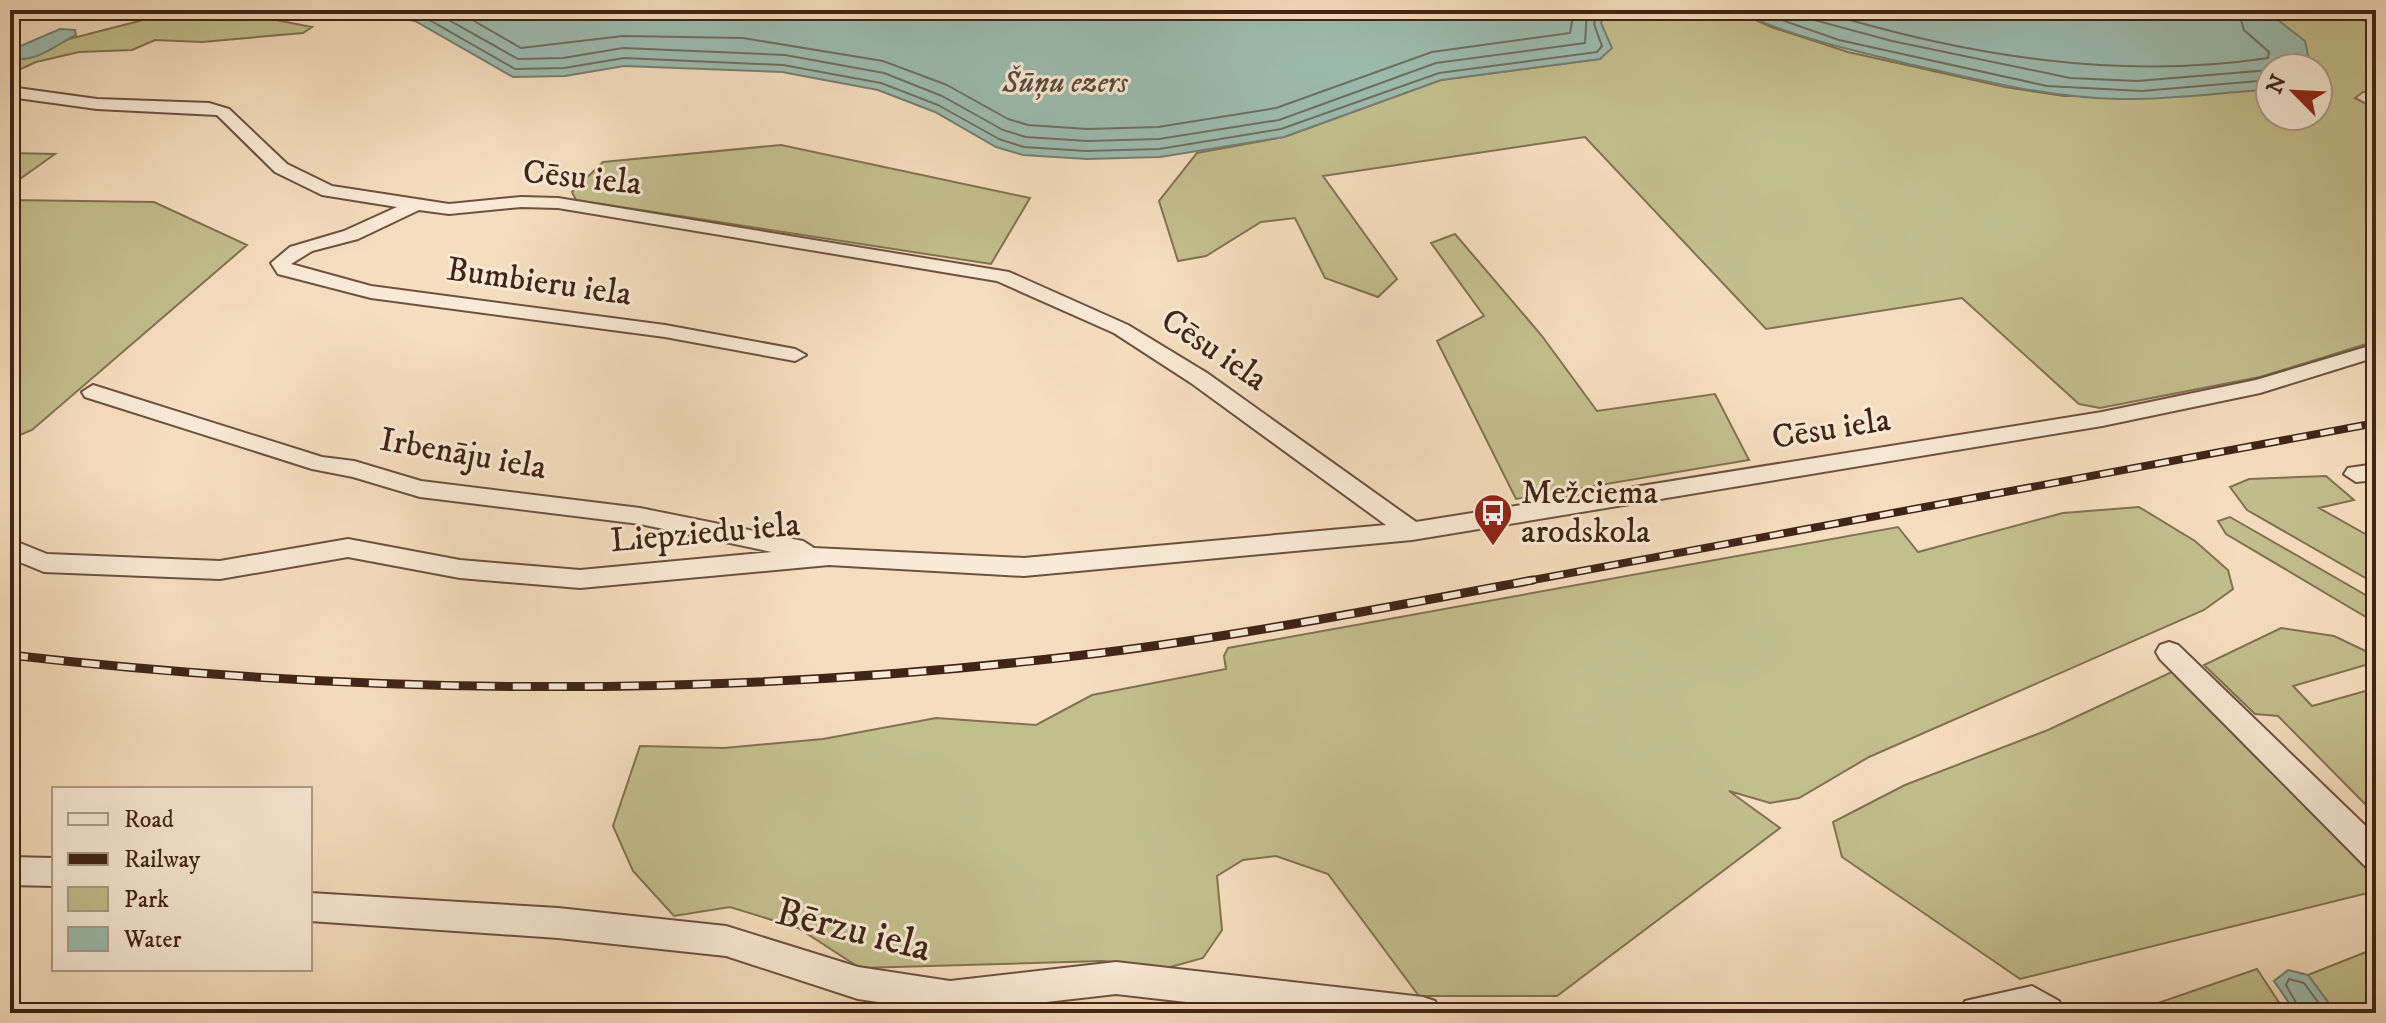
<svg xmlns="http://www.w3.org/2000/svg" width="2386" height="1023" font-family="'IM FELL DW Pica',serif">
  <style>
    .green { fill: #c3bf8d; stroke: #827252; stroke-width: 2 }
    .water { fill: #9cbcaf; stroke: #777f72; stroke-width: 2 }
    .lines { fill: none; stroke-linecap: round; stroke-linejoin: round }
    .shore { stroke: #6e7062; stroke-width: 2 }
    .minor-casing { stroke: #6d5240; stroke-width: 4 }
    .minor { fill: #f8ead5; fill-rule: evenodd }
    .rail-far1-casing { stroke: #402416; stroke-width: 8 }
    .rail-casing { stroke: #402416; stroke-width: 9 }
    .rail-far1 { stroke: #f8ead5; stroke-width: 5; stroke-dasharray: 14; stroke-linecap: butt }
    .rail { stroke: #f8ead5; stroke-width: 6; stroke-dasharray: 18; stroke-linecap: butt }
    .labels { text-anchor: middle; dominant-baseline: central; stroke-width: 6; stroke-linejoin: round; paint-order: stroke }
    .far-water-label { font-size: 30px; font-style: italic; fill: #574a3c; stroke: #f8ead5 }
    .street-label { font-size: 34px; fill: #402416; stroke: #f8ead5 }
    .poi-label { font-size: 34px; fill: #402416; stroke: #f8ead5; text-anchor: start }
    .near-street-label { font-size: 40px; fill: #402416; stroke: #f8ead5 }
  </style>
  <rect width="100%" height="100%" fill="#f5debf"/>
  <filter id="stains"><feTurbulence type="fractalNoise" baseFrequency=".0025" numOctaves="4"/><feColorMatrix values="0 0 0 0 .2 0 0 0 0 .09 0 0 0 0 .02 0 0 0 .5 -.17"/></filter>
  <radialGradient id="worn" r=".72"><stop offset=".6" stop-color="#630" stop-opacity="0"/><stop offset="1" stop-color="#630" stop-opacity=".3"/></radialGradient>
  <path class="green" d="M 182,10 L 225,10 L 312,27 L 303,33 L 202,42 L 155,40 L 132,50 L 79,52 L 36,62 L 10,74 L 10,62 L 38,47 Z
    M 1607,10 L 1673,10 L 1675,15 L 1708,16 L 1706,10 L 1734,10 L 1771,27 L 1848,52 L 2005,87 L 2064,96 L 2212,94 L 2270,87 L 2270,116 L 2318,116 L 2318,68 L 2274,68 L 2265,10 L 2273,17 L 2285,15 L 2281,10 L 2288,10 L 2376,22 L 2376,91 L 2363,92 L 2355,98 L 2376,109 L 2376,341 L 2260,377 L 2100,408 L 2079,404 L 1962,298 L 1766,329 L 1585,137 L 1323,176 L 1397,279 L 1378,297 L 1325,278 L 1295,218 L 1261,222 L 1206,256 L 1178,261 L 1159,201 L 1197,153 L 1284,137 L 1441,80 L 1600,59 L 1590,36 Z
    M 781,145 L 1030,198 L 991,264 L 576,200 L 572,192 L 603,162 Z
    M 10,153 L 55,154 L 10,186 Z
    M 10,200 L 154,202 L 247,245 L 32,430 L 10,439 Z
    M 1455,234 L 1542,336 L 1597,411 L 1715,394 L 1749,460 L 1516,499 L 1437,341 L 1484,316 L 1431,243 Z
    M 2326,476 L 2354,500 L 2319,508 L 2376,540 L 2376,584 L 2247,510 L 2230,487 L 2249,479 Z
    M 2139,507 L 2195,541 L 2228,570 L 2233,589 L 2204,610 L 1869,757 L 1799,798 L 1770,803 L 1729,791 L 1780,828 L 1557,996 L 1419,996 L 1328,874 L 1276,856 L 1243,860 L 1217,876 L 1222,930 L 1203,958 L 1167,968 L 1103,961 L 860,968 L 798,928 L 730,907 L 674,916 L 633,871 L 613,826 L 640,746 L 724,748 L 823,739 L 936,718 L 1036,725 L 1092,695 L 1226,669 L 1224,656 L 1228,648 L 1898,527 L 1918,552 L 2063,513 Z
    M 2230,517 L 2376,601 L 2376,623 L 2226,534 L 2218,521 Z
    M 2281,628 L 2334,636 L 2376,656 L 2376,662 L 2293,686 L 2312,706 L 2376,688 L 2376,815 L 2278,716 L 2255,714 L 2204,665 Z
    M 2174,671 L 2375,868 L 2376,891 L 2020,979 L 1842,857 L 1833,822 L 1905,785 L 2048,730 Z
    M 2376,948 L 2376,1013 L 2336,1013 L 2308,975 Z
    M 2257,969 L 2286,1013 L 2129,1013 Z"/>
  <path class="water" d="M 365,10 L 1607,10 L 1601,23 L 1612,48 L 1600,59 L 1441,80 L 1284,137 L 1160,157 L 1087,159 L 1023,155 L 996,147 L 935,112 L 878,90 L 782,72 L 624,66 L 565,76 L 513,77 L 415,21 L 366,13 Z
    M 1734,10 L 2265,10 L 2305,41 L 2309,60 L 2300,68 L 2270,68 L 2270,87 L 2264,90 C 2215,93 2169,100 2119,99 C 2052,98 1990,82 1926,68 C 1859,52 1796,39 1734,10 Z
    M 60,29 L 75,30 L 76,35 C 58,44 31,66 11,57 L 18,47 Z
    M 2288,970 L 2308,975 L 2336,1013 L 2296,1013 L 2274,981 Z"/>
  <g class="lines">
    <path class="shore" d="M 396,10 L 419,14 L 515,69 L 564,68 L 624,58 L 783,65 L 881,83 L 938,105 L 999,139 L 1024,147 L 1086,151 L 1159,149 L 1281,129 L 1439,73 L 1597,52 L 1602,46 L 1594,24 L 1598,10
      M 431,10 L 518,59 L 563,58 L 623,48 L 785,55 L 884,73 L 942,96 L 1003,130 L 1026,137 L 1087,141 L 1159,139 L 1279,120 L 1436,63 L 1585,43 L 1587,10
      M 455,10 L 521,48 L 623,36 L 743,38 L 883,61 L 947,85 L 1008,119 L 1028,125 L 1087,129 L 1158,127 L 1276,108 L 1432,52 L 1570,33 L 1574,10
      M 1753,10 L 1839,40 L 2047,86 L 2142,91 L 2270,80
      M 1777,10 L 1892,41 L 2070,78 L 2137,81 L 2270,70
      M 1816,10 C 1962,55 2116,81 2268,58 L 2269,52 L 2244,30 L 2238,10
      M 2302,1013 L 2286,985 L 2289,979 L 2304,983 L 2326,1013"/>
    <g class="minor-casing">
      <path id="minor" d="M 10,87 L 97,99 L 209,103 L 229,109 L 287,164 L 332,186 L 449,204 L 521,197 L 558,198 L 1009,272 L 1128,325 L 1207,373 L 1416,522 L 2102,412 L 2256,380 L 2376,344 L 2376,357 L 2260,393 L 2102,426 L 1412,540 L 1024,576 L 829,565 L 580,588 L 460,578 L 348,557 L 220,579 L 44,572 L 10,558 L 10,539 L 47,554 L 220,561 L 348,539 L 460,560 L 580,570 L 772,552 L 640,524 L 420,497 L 353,477 L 312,469 L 85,397 L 82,392 L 93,385 L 322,457 L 354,461 L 421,481 L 640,508 L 803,541 L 814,548 L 1024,558 L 1386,525 L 1191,383 L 1114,333 L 997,281 L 558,208 L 521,207 L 449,214 L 419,210 L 358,239 L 312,251 L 291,264 L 371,286 L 665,325 L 795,349 L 806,355 L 795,361 L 665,337 L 371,298 L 278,274 L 271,263 L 290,247 L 344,231 L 397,207 L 322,195 L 275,172 L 217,115 L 97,109 L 10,97 Z
        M 2376,464 L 2376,480 L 2356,482 L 2344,474 L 2348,468 Z
        M 2169,642 L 2178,645 L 2376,836 L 2376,870 L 2365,866 L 2160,659 L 2156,652 L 2160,645 Z
        M 10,857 L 54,858 L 54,886 L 10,885 Z
        M 310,893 L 558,908 L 726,926 L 858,967 L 950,981 L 1116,962 L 1423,997 L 1435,1001 L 1440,1013 L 1283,1013 L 1116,994 L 950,1013 L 858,999 L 726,956 L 558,938 L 310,921 Z
        M 2032,986 L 2059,1001 L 2064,1013 L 1960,1013 L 1965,1001 Z"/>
    </g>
    <use href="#minor" class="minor"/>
    <g class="rail-far1-casing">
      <path id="rail-far1" d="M 1522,582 L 2376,423"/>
    </g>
    <g class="rail-casing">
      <path id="rail" d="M 10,655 C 374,697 737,698 1100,653 C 1245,635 1389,607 1533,580"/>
    </g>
    <use href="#rail-far1" class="rail-far1"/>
    <use href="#rail" class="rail"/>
  </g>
  <defs>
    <g id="bus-pin" transform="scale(2)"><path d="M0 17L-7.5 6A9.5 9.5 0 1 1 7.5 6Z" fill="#8f2418" stroke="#f8ead5"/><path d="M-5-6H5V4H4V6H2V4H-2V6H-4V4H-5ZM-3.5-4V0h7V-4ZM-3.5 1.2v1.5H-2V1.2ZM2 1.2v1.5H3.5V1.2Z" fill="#fff"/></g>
  </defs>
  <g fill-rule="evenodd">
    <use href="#bus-pin" x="1493" y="513"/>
  </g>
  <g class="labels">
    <g class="far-water-label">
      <text x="1065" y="83">Šūņu ezers</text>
    </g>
    <g class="street-label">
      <text transform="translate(582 178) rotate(6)">Cēsu iela</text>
      <text transform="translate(539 282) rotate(8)">Bumbieru iela</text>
      <text transform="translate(1214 350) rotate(34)">Cēsu iela</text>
      <text transform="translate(1831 429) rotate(-9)">Cēsu iela</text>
      <text transform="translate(463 454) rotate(10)">Irbenāju iela</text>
      <text transform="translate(705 533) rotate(-5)">Liepziedu iela</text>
    </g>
    <g class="poi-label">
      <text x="1521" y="493">Mežciema<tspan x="1521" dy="39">arodskola</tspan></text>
    </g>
    <g class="near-street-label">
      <text transform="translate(853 931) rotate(14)">Bērzu iela</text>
    </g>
  </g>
  <rect width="2386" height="1023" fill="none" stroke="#f5debf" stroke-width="40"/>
  <rect x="12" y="12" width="2362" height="999" fill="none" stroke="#402416" stroke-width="4"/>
  <rect x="20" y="20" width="2346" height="983" fill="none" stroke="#402416" stroke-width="2"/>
  <rect x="52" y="787" width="260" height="184" fill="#f8ead5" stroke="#ae9b89" stroke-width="2"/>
  <rect x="68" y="813" width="40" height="12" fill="#f8ead5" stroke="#ae9b89" stroke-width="2"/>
  <text x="124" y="827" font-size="24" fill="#402416">Road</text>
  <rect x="68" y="853" width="40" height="12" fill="#402416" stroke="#ae9b89" stroke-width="2"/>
  <text x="124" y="867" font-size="24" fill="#402416">Railway</text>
  <rect x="68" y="887" width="40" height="24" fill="#c3bf8d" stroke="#ae9b89" stroke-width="2"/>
  <text x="124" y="907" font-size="24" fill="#402416">Park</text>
  <rect x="68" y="927" width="40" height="24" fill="#9cbcaf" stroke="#ae9b89" stroke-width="2"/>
  <text x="124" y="947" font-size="24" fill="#402416">Water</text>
  <g transform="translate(2294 92) rotate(294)"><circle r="38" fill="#f8ead5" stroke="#ae9b89" stroke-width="2"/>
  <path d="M0-6L14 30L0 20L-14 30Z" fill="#8f2418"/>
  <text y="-12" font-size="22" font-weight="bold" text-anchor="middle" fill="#402416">N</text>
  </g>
  <rect width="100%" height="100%" filter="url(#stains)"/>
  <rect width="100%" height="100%" fill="url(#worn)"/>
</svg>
